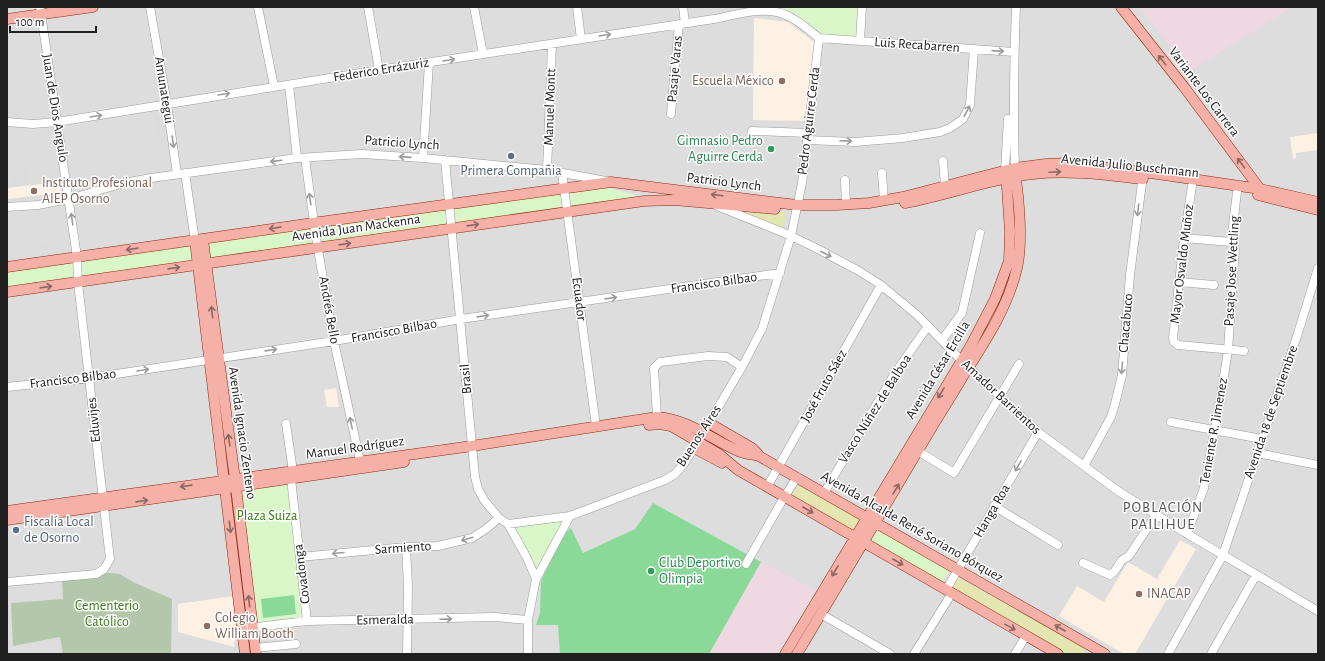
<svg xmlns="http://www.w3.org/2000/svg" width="1325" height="661" font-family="'Alegreya Sans',sans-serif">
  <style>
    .residential { fill: #deddde }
    .commercial { fill: #efd8e2 }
    .education { fill: #fdf1e3 }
    .grass { fill: #e3e6b1 }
    .cemetery { fill: #b3c7aa }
    .park { fill: #d9f6c8 }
    .pitch { fill: #8bd998 }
    .parking { fill: #dcdcdc }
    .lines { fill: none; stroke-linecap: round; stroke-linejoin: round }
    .minor-casing { stroke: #9a9a9a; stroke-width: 9 }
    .major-casing { stroke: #91280b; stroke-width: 11 }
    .minor { stroke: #fff; stroke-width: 8 }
    .major { stroke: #f5b0a7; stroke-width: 10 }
    .oneway { stroke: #9b9b9b }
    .oneway2 { stroke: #8a6864 }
    .education-dot { fill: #8d6e63; stroke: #fff; stroke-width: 1.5 }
    .leisure-dot { fill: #2e9e5b; stroke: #fff; stroke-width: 1.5 }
    .service-dot { fill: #5c6f8a; stroke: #fff; stroke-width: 1.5 }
    .labels { text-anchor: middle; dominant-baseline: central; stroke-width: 3; stroke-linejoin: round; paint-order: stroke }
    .street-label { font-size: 14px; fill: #202020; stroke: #fff }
    .education-label { font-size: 14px; fill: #785e54; stroke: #fff; text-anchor: start }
    .leisure-label { font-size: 14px; fill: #27864d; stroke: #fff; text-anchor: end }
    .service-label { font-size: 14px; fill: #4e5e75; stroke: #fff }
    .park-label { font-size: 14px; fill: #397814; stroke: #fff }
    .neighbourhood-label { font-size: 15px; letter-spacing: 1px; fill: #535353; stroke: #fff }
  </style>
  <rect width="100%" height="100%" fill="#f0e9e7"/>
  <path class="residential" d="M 7,7 L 1318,7 L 1318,654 L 7,654 Z"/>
  <path class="commercial" d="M 1140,7 L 1292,7 L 1189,72 Z
    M 761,562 L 815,590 L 777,654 L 709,654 Z"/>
  <path class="education" d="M 754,18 L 788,22 L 814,42 L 808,121 L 753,120 Z
    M 1318,133 L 1318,150 L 1296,153 L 1296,158 L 1293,159 L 1290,137 Z
    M 60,182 L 61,193 L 7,199 L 7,188 Z
    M 336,388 L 339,407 L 327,407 L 324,390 Z
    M 1180,540 L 1196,549 L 1135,654 L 1124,654 L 1059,616 L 1077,586 L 1104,602 L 1128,562 L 1157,579 Z
    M 233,596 L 235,608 L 236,631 L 234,647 L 178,632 L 178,604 Z"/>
  <path class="grass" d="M 747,212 L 785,212 L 784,229 L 751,218 Z
    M 797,481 L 861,517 L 853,531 L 789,495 Z
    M 958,577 L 1086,649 L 1083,654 L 1065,654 L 951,590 Z"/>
  <path class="cemetery" d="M 99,572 L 120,574 L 133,582 L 172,599 L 171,654 L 63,654 L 60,637 L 13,646 L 11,603 L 63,599 L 62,578 Z"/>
  <path class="park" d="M 758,7 L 859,7 L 856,39 L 821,36 L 799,20 Z
    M 599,185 L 646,198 L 7,289 L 7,269 Z
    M 288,484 L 302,617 L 255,623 L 241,491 Z
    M 563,521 L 537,568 L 515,528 Z
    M 876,528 L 950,570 L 941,585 L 868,543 Z"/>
  <path class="pitch" d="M 653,503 L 761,562 L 709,654 L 560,654 L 558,625 L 536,625 L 540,613 L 541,581 L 564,534 L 571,528 L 583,553 L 635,529 Z
    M 294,595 L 296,614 L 263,618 L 261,599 Z"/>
  <path class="parking" d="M 13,57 L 18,96 L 18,118 L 7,117 L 7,58 Z
    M 165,113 L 169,141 L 157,143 L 156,139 L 158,138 L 154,115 Z
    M 9,159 L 25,159 L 28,184 L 12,186 Z
    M 52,244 L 52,248 L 67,247 L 67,254 L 33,260 L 32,248 Z"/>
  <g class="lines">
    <g class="minor-casing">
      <path id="minor" d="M 150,7 L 167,104 L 177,174
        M 258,7 L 274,86
        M 368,7 L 379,70
        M 474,7 L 483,54
        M 577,7 L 581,39
        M 683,7 L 685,23
        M 819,38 L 1014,52
        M 860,41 L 862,7
        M 289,85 L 297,158
        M 671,114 L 679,24
        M 7,122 L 33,124 L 57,122 L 379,70 L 714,19 C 736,15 764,5 786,15 C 798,20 808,29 819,38
        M 752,131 L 808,133
        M 807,140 L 855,142 L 903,138 L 940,132 L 950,128 L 963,119 L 970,105 L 974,49
        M 305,158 L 317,244 L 334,341 L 360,461
        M 423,158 L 429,63
        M 445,160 L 475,477 L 478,489 L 484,500 L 499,518 L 508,524 L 527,558 L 536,579
        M 943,161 L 945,186
        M 1015,168 C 1013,114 1014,61 1016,7
        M 547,170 L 552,44
        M 1005,170 L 1008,119
        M 185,173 L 195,241
        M 562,173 L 596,426
        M 882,173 L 884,201
        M 845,180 L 846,205
        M 1192,186 L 1184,238 L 1173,338 L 1174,342 L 1178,345 L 1244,351
        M 717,206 L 782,232 L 814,247 L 859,271 L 881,285 L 917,315 L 961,360 L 1038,432 L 1118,491 L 1194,538 L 1318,611
        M 7,207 L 38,205 L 69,199 L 124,183 L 151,178 L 297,158 L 362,154 L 423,158 L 547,170 L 606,181
        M 1184,238 L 1231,242
        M 1179,282 L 1214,285
        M 942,340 L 962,313 L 980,233
        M 7,387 L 90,378 L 334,341 L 461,319 L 780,273
        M 657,417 L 654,368 L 660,362 L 708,356 L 727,357 L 742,367
        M 1171,422 L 1262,439
        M 286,424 L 293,471
        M 913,448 L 954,473 L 1019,364
        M 1257,453 L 1318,465
        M 1084,466 L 1111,417 L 1115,404 L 1122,375 L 1130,275 L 1143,175
        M 291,479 L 307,621
        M 767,487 L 881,285
        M 824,493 L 895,373 L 928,326
        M 994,506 L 1058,545
        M 508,524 L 570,516 L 665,480 L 675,474 L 683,465 L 694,448 L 742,367 L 762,329 L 791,236 L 802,183 L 819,38
        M 1187,534 L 1204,488 L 1222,389 L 1228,350 L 1235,248 L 1231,242 L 1237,192
        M 406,547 L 408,585 L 407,654
        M 300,557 L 406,547 L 438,546 L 472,538 L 486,529 L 499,518
        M 1083,563 L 1110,575 L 1114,572 L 1122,560 L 1129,556 L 1156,515
        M 746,564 L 782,501 L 797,477
        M 7,582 L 96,574 L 104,569 L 110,559 L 78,283 L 77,257 L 40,7
        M 946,590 L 1038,432
        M 821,614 L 890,654
        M 247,628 L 307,621 L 495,617 L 528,620
        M 255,648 L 296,644
        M 528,654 L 528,620 L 536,579 L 570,516
        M 914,654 L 952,593
        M 1015,654 L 1026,636
        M 1168,654 L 1223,555 L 1298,333 L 1318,268
        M 1211,654 L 1256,575"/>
    </g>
    <g class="major-casing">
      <path id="major" d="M 1121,7 L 1184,87 L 1260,189 L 1260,192
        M 7,19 L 93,7
        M 1258,195 L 1318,210
        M 905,203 C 948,195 989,179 1033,174 C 1070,170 1106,175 1143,179
        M 203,240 L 235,479 L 256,654
        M 195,241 L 245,654
        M 7,267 L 313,223 L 611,182 L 797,205 L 837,205 L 869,203 L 903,197 L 1015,168 L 1046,164 L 1066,163 L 1144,172 L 1260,189 L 1318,202
        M 7,292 L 644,201 L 674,200 L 775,209
        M 709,423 L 752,448 L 758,454
        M 649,425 L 660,424 L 671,426 L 719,454 L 738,470 L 1058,654
        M 694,448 L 722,463
        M 7,511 L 472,446 L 657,417 C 688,419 711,439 738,451 C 744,454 752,454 759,456 L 1105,654
        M 7,520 L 404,462
        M 785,654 L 971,345 L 995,299 L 1009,261 L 1010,232 L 1006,172
        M 797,654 C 843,577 889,499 935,422 C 945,406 955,390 965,373 C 986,340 1008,307 1017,268 C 1023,242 1019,199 1015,172"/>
    </g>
    <use href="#minor" class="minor"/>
    <use href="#major" class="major"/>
  </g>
  <defs><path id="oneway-shaft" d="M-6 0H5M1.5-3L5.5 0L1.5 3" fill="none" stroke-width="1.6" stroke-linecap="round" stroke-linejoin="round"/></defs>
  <g class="oneway">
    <use href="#oneway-shaft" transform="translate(605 35) rotate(-9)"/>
    <use href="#oneway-shaft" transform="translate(998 51) rotate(4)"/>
    <use href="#oneway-shaft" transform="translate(449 60) rotate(-9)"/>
    <use href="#oneway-shaft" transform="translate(224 94) rotate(-9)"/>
    <use href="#oneway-shaft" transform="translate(967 111) rotate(-62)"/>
    <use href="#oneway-shaft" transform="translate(96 116) rotate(-9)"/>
    <use href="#oneway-shaft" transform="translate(846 141) rotate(2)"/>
    <use href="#oneway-shaft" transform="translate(173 142) rotate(82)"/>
    <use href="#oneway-shaft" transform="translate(405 157) rotate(-176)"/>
    <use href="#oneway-shaft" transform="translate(276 161) rotate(173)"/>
    <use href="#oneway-shaft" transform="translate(310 199) rotate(-98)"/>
    <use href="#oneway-shaft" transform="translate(1138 210) rotate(97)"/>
    <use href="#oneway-shaft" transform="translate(72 219) rotate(-98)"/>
    <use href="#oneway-shaft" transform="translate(826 254) rotate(27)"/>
    <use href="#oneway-shaft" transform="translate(611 298) rotate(-8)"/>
    <use href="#oneway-shaft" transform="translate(483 316) rotate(-8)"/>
    <use href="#oneway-shaft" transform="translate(271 350) rotate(-8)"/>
    <use href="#oneway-shaft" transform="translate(1122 368) rotate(95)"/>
    <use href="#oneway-shaft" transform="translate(143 370) rotate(-9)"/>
    <use href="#oneway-shaft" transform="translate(351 423) rotate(-102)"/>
    <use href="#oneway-shaft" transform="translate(1018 466) rotate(120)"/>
    <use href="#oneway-shaft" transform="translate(467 539) rotate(163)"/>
    <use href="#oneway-shaft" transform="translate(338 553) rotate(175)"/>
    <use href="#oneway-shaft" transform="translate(446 619) rotate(-2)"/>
  </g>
  <g class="oneway2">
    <use href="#oneway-shaft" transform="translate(1162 60) rotate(-129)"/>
    <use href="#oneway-shaft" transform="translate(1241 163) rotate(-127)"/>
    <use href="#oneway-shaft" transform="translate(1055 172) rotate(-3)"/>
    <use href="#oneway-shaft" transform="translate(717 195) rotate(-173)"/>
    <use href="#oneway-shaft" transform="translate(473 225) rotate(-8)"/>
    <use href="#oneway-shaft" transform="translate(275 228) rotate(171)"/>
    <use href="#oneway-shaft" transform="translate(345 244) rotate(-8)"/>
    <use href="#oneway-shaft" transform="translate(132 249) rotate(172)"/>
    <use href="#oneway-shaft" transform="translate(174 268) rotate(-8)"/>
    <use href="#oneway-shaft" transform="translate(46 287) rotate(-8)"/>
    <use href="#oneway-shaft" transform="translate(212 312) rotate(-97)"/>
    <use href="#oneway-shaft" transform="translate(941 393) rotate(121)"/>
    <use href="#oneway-shaft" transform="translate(229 440) rotate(-98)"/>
    <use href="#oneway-shaft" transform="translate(186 486) rotate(172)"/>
    <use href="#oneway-shaft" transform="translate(896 489) rotate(-59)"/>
    <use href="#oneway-shaft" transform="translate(142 501) rotate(-8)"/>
    <use href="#oneway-shaft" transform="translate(808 510) rotate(30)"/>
    <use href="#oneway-shaft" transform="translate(230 527) rotate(83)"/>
    <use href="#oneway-shaft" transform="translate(898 562) rotate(30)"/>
    <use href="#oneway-shaft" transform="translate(835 571) rotate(121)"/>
    <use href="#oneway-shaft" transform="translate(249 601) rotate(-97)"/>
    <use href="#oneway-shaft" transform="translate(1010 627) rotate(29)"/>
    <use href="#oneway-shaft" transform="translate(1060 628) rotate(-150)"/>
  </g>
  <g class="education-dot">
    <circle cx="782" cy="81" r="4"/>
    <circle cx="34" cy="191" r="4"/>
    <circle cx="1139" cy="594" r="4"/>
    <circle cx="207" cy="626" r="4"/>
  </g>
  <g class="leisure-dot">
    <circle cx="771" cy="149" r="4"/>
    <circle cx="651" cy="571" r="4"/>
  </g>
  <g class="service-dot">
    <circle cx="511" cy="156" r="4"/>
    <circle cx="16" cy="530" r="4"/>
  </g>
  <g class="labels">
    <g class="street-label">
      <text transform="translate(917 45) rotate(4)">Luis Recabarren</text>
      <text transform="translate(675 69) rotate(-85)">Pasaje Varas</text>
      <text transform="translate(381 70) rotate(-9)">Federico Errázuriz</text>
      <text transform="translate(164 90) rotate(81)">Amunategui</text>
      <text transform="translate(1204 92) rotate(53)">Variante Los Carrera</text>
      <text transform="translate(550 107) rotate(-88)">Manuel Montt</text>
      <text transform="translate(55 108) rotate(81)">Juan de Dios Angulo</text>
      <text transform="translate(809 121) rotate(-83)">Pedro Aguirre Cerda</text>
      <text transform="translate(402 143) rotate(4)">Patricio Lynch</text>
      <text transform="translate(1130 166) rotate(6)">Avenida Julio Buschmann</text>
      <text transform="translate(724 182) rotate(7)">Patricio Lynch</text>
      <text transform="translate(356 228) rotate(-8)">Avenida Juan Mackenna</text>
      <text transform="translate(1182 264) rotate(-83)">Mayor Osvaldo Muñoz</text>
      <text transform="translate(1232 271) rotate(-87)">Pasaje Jose Wettling</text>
      <text transform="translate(714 283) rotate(-8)">Francisco Bilbao</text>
      <text transform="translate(579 299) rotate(83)">Ecuador</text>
      <text transform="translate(329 310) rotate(80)">Andrés Bello</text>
      <text transform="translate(1126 323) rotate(-85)">Chacabuco</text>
      <text transform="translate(394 331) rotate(-10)">Francisco Bilbao</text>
      <text transform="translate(938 370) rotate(-59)">Avenida César Ercilla</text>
      <text transform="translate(73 379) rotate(-7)">Francisco Bilbao</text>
      <text transform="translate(466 379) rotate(-95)">Brasil</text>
      <text transform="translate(824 386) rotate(-61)">José Fruto Sáez</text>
      <text transform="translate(1001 397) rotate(43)">Amador Barrientos</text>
      <text transform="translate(875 409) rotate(-58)">Vasco Núñez de Balboa</text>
      <text transform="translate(1271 412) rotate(-71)">Avenida 18 de Septiembre</text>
      <text transform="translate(94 420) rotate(-96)">Eduvijes</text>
      <text transform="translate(1214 431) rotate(-80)">Teniente R. Jimenez</text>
      <text transform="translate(242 433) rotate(82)">Avenida Ignacio Zenteno</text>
      <text transform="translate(699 436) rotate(-57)">Buenos Aires</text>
      <text transform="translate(355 448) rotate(-8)">Manuel Rodríguez</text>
      <text transform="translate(992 511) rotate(-60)">Hanga Roa</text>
      <text transform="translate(912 527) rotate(30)">Avenida Alcalde René Soriano Bórquez</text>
      <text transform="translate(403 548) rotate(-4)">Sarmiento</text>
      <text transform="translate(302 574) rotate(-97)">Covadonga</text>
      <text transform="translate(385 620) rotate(-1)">Esmeralda</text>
    </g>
    <g class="education-label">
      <text x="774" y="81" text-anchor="end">Escuela México</text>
      <text x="42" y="183">Instituto Profesional<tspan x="42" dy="16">AIEP Osorno</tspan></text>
      <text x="1147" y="594">INACAP</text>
      <text x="215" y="618">Colegio<tspan x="215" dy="16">William Booth</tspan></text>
    </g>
    <g class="leisure-label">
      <text x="763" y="141">Gimnasio Pedro<tspan x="763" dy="16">Aguirre Cerda</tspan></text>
      <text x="659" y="563" text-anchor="start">Club Deportivo<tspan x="659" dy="16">Olimpia</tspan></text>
    </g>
    <g class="service-label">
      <text x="511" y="171">Primera Compañia</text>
      <text x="24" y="522" text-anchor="start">Fiscalía Local<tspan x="24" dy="16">de Osorno</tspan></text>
    </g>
    <g class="park-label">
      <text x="267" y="516">Plaza Suiza</text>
      <text x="107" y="606">Cementerio<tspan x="107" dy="16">Católico</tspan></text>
    </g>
    <g class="neighbourhood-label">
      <text x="1163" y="507">POBLACIÓN<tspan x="1163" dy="17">PAILIHUE</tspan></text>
    </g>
  </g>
  <rect width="1325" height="661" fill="none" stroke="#202020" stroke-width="16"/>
  <path d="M10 26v6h86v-6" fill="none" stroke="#202020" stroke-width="2"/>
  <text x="16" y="26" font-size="12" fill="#202020" stroke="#ffffff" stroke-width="3" paint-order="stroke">100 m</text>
</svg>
